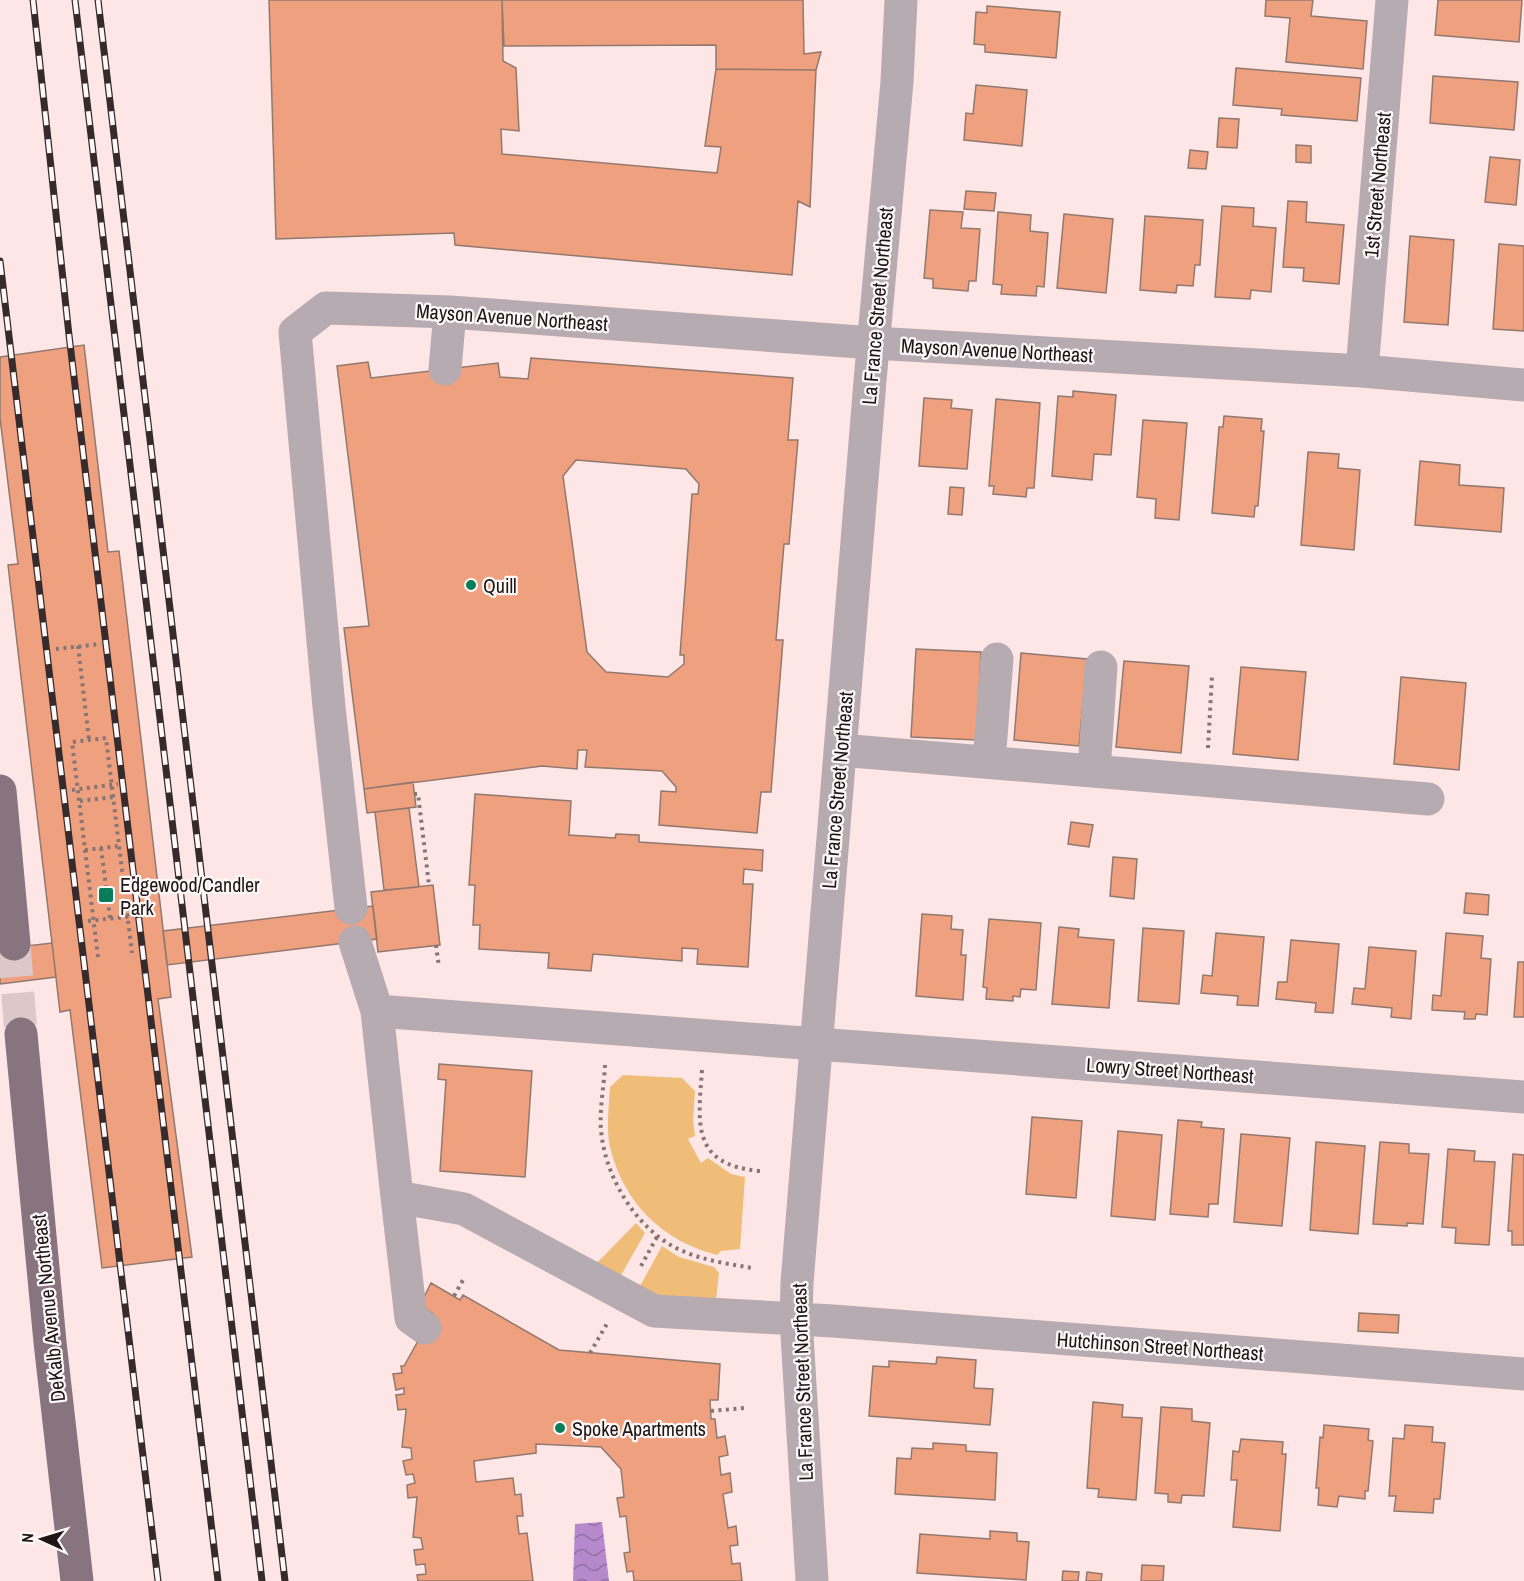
<svg xmlns="http://www.w3.org/2000/svg" width="1524" height="1581" font-family="'Archivo Narrow',sans-serif">
  <style>
    .grass { fill: #efbd77 }
    .water { fill: url(#water-waves) }
    .building { fill: #efa07e; stroke: #91796f; stroke-width: 1.5; fill-rule: evenodd }
    .lines { fill: none; stroke-linecap: round; stroke-linejoin: round }
    .major-tunnel { stroke: #ddc7c8; stroke-width: 33; stroke-dasharray: 33 16; stroke-linecap: butt }
    .path { stroke: #857576; stroke-width: 4; stroke-dasharray: 3 4.5; stroke-linecap: butt }
    .minor { stroke: #b6abb0; stroke-width: 33 }
    .major { stroke: #87747e; stroke-width: 33 }
    .rail-casing { stroke: #362b2c; stroke-width: 7 }
    .rail { stroke: #fef8f8; stroke-width: 4.5; stroke-dasharray: 14; stroke-linecap: butt }
    .path-bridge { stroke: #857576; stroke-width: 4; stroke-dasharray: 3 4.5; stroke-linecap: butt }
    .poi-dot { fill: #077d5a; stroke: #fef8f8; stroke-width: 2 }
    .labels { text-anchor: middle; dominant-baseline: central; stroke-width: 4.5; stroke-linejoin: round; paint-order: stroke }
    .street-label { font-size: 20px; fill: #1f1516; stroke: #fef8f8 }
    .poi-label { font-size: 20px; fill: #1f1516; stroke: #fef8f8; text-anchor: start }
  </style>
  <defs>
    <pattern id="water-waves" width="16" height="10" patternUnits="userSpaceOnUse" patternTransform="scale(1.5)"><rect width="16" height="10" fill="#b589cb"/><path d="M0 5q4-4 8 0t8 0" fill="none" stroke="#936fa4"/></pattern>
  </defs>
  <rect width="100%" height="100%" fill="#fee6e7"/>
  <path class="grass" d="M 623,1075 L 682,1078 L 695,1091 L 693,1121 L 695,1136 L 688,1139 L 701,1163 L 708,1158 L 731,1174 L 745,1177 L 740,1249 L 721,1251 L 717,1255 C 662,1241 623,1202 610,1147 C 606,1128 609,1106 610,1087 Z
    M 636,1223 L 645,1233 L 620,1277 L 596,1264 Z
    M 662,1246 L 679,1257 L 714,1267 L 719,1273 L 716,1300 L 658,1295 L 639,1288 Z"/>
  <path class="water" d="M 602,1522 L 609,1581 L 573,1581 L 575,1524 Z"/>
  <path class="building" d="M 269,0 L 502,0 L 503,61 L 516,68 L 519,131 L 501,129 L 502,154 L 717,173 L 721,147 L 705,146 L 716,69 L 816,70 L 810,207 L 798,201 L 792,275 L 455,245 L 454,233 L 276,239 Z
    M 502,0 L 803,0 L 804,54 L 821,52 L 816,70 L 716,69 L 716,45 L 504,46 Z
    M 1266,0 L 1313,0 L 1311,16 L 1367,21 L 1363,69 L 1286,62 L 1290,18 L 1265,16 Z
    M 1438,0 L 1522,0 L 1519,42 L 1435,35 Z
    M 987,6 L 1060,12 L 1056,58 L 985,52 L 985,45 L 974,44 L 976,12 L 987,13 Z
    M 1236,68 L 1361,78 L 1357,121 L 1281,115 L 1282,109 L 1233,105 Z
    M 1433,76 L 1518,82 L 1514,130 L 1430,123 Z
    M 976,85 L 1027,90 L 1022,146 L 964,140 L 966,113 L 973,114 Z
    M 1219,118 L 1239,119 L 1237,148 L 1217,147 Z
    M 1296,145 L 1311,146 L 1311,163 L 1296,162 Z
    M 1190,150 L 1208,152 L 1206,169 L 1188,168 Z
    M 1490,157 L 1520,160 L 1516,205 L 1485,202 Z
    M 966,191 L 996,193 L 994,211 L 964,209 Z
    M 1288,201 L 1307,202 L 1306,222 L 1344,225 L 1339,284 L 1303,281 L 1304,268 L 1283,267 Z
    M 1222,206 L 1254,208 L 1253,226 L 1276,228 L 1271,292 L 1251,290 L 1250,299 L 1215,297 Z
    M 930,210 L 963,212 L 961,228 L 980,229 L 976,281 L 969,281 L 968,291 L 933,288 L 933,279 L 924,278 Z
    M 998,212 L 1031,215 L 1030,231 L 1048,233 L 1044,287 L 1037,286 L 1036,296 L 1001,294 L 1002,285 L 993,284 Z
    M 1064,214 L 1113,219 L 1106,293 L 1057,288 Z
    M 1145,216 L 1203,220 L 1200,265 L 1195,265 L 1193,286 L 1177,285 L 1176,293 L 1140,290 Z
    M 1410,236 L 1454,240 L 1448,325 L 1404,322 Z
    M 1499,244 L 1524,246 L 1524,331 L 1493,329 Z
    M 84,345 L 108,552 L 119,551 L 171,997 L 158,999 L 192,1257 L 102,1268 L 70,1010 L 60,1012 L 8,565 L 18,564 L 0,418 L 0,357 Z
    M 531,358 L 793,378 L 788,440 L 798,440 L 789,544 L 784,544 L 776,640 L 783,640 L 771,792 L 761,792 L 757,833 L 659,825 L 661,791 L 676,792 L 676,787 L 662,771 L 585,767 L 587,750 L 578,750 L 577,769 L 542,766 L 364,789 L 344,628 L 369,626 L 337,366 L 368,362 L 371,378 L 498,363 L 500,377 L 528,379 ZM 576,460 L 686,469 L 699,484 L 698,494 L 692,494 L 680,655 L 684,655 L 684,664 L 668,677 L 606,672 L 587,652 L 563,476 Z
    M 1073,391 L 1116,395 L 1111,455 L 1094,454 L 1092,480 L 1052,476 L 1058,396 L 1073,397 Z
    M 924,398 L 952,400 L 951,408 L 972,410 L 967,469 L 919,466 Z
    M 996,399 L 1040,403 L 1034,488 L 1027,488 L 1026,497 L 993,494 L 994,486 L 989,486 Z
    M 1224,416 L 1262,419 L 1261,431 L 1264,431 L 1258,506 L 1255,506 L 1254,517 L 1212,513 L 1219,427 L 1223,427 Z
    M 1143,420 L 1187,423 L 1179,520 L 1155,518 L 1156,499 L 1137,497 Z
    M 1308,452 L 1339,454 L 1338,468 L 1360,470 L 1354,550 L 1301,545 Z
    M 1420,461 L 1460,465 L 1459,485 L 1504,488 L 1501,532 L 1415,525 Z
    M 950,487 L 964,488 L 962,515 L 948,514 Z
    M 916,649 L 981,652 L 977,740 L 911,737 Z
    M 1021,653 L 1087,659 L 1079,746 L 1014,740 Z
    M 1124,661 L 1189,666 L 1181,753 L 1116,747 Z
    M 1241,667 L 1306,672 L 1298,760 L 1233,754 Z
    M 1401,677 L 1466,683 L 1459,770 L 1394,764 Z
    M 413,782 L 416,807 L 367,813 L 364,789 Z
    M 475,794 L 571,801 L 569,835 L 615,838 L 616,834 L 639,835 L 639,842 L 763,850 L 762,871 L 744,869 L 743,884 L 753,884 L 748,967 L 697,964 L 698,949 L 682,948 L 682,961 L 593,954 L 591,971 L 548,968 L 549,953 L 479,949 L 480,925 L 473,925 L 475,885 L 469,885 Z
    M 409,808 L 419,887 L 384,890 L 375,812 Z
    M 1071,822 L 1093,825 L 1089,847 L 1068,844 Z
    M 1113,857 L 1137,859 L 1134,899 L 1110,896 Z
    M 433,885 L 440,945 L 378,952 L 371,892 Z
    M 1466,893 L 1489,895 L 1488,915 L 1464,913 Z
    M 373,906 L 377,939 L 167,965 L 163,931 Z
    M 922,914 L 952,916 L 951,929 L 963,930 L 961,955 L 966,955 L 963,1000 L 916,996 Z
    M 989,919 L 1041,923 L 1036,990 L 1021,989 L 1020,997 L 1013,996 L 1013,1001 L 986,999 L 987,988 L 983,987 Z
    M 1059,927 L 1079,929 L 1078,937 L 1114,940 L 1109,1008 L 1052,1004 Z
    M 1143,928 L 1184,931 L 1179,1004 L 1138,1001 Z
    M 1216,933 L 1264,937 L 1258,1006 L 1237,1005 L 1238,996 L 1201,993 L 1203,975 L 1212,976 Z
    M 1446,933 L 1483,936 L 1481,958 L 1491,959 L 1487,1015 L 1476,1014 L 1475,1019 L 1464,1019 L 1465,1012 L 1432,1010 L 1433,995 L 1441,996 Z
    M 1291,940 L 1339,944 L 1333,1013 L 1315,1012 L 1316,1003 L 1276,999 L 1278,982 L 1287,982 Z
    M 52,943 L 56,977 L 0,984 L 0,949 Z
    M 1369,947 L 1416,951 L 1411,1019 L 1391,1017 L 1392,1008 L 1352,1004 L 1354,988 L 1365,989 Z
    M 1518,962 L 1524,962 L 1524,1017 L 1514,1017 Z
    M 439,1064 L 532,1071 L 525,1177 L 440,1171 L 446,1080 L 438,1079 Z
    M 1032,1117 L 1082,1121 L 1076,1198 L 1026,1194 Z
    M 1178,1120 L 1202,1122 L 1201,1127 L 1224,1129 L 1218,1204 L 1209,1204 L 1208,1217 L 1170,1214 Z
    M 1118,1131 L 1162,1135 L 1155,1220 L 1111,1216 Z
    M 1241,1134 L 1290,1138 L 1282,1226 L 1234,1222 Z
    M 1316,1142 L 1365,1146 L 1358,1234 L 1310,1230 Z
    M 1380,1142 L 1409,1144 L 1409,1153 L 1429,1154 L 1423,1224 L 1407,1223 L 1407,1226 L 1373,1224 Z
    M 1448,1149 L 1475,1151 L 1474,1161 L 1495,1162 L 1489,1245 L 1455,1243 L 1456,1228 L 1442,1227 Z
    M 1513,1154 L 1524,1155 L 1524,1245 L 1512,1245 L 1512,1231 L 1508,1231 Z
    M 431,1283 L 460,1300 L 463,1295 L 559,1350 L 720,1364 L 718,1400 L 710,1400 L 711,1419 L 715,1419 L 717,1438 L 725,1436 L 728,1455 L 719,1457 L 721,1475 L 730,1473 L 732,1492 L 723,1494 L 728,1528 L 736,1526 L 738,1545 L 730,1546 L 732,1564 L 740,1563 L 742,1581 L 634,1581 L 633,1571 L 627,1572 L 624,1553 L 630,1552 L 626,1516 L 620,1517 L 617,1498 L 624,1497 L 621,1469 L 601,1447 L 536,1444 L 536,1453 L 474,1461 L 476,1482 L 513,1478 L 515,1495 L 521,1494 L 523,1516 L 517,1516 L 519,1534 L 527,1533 L 533,1581 L 418,1581 L 417,1575 L 426,1574 L 425,1564 L 416,1565 L 414,1550 L 423,1549 L 421,1538 L 413,1537 L 417,1497 L 408,1498 L 407,1485 L 415,1483 L 413,1474 L 406,1475 L 403,1461 L 412,1459 L 411,1448 L 402,1447 L 406,1411 L 406,1409 L 398,1410 L 396,1395 L 404,1394 L 404,1388 L 396,1390 L 393,1374 L 402,1373 L 401,1366 L 404,1366 L 433,1314 L 420,1305 Z
    M 1359,1313 L 1399,1315 L 1398,1333 L 1358,1331 Z
    M 937,1357 L 976,1360 L 974,1388 L 993,1389 L 990,1425 L 869,1416 L 873,1366 L 889,1367 L 889,1361 L 936,1364 Z
    M 1093,1402 L 1123,1405 L 1122,1417 L 1142,1418 L 1136,1500 L 1098,1497 L 1099,1489 L 1087,1488 Z
    M 1161,1407 L 1192,1409 L 1192,1421 L 1210,1423 L 1204,1496 L 1182,1495 L 1181,1503 L 1168,1502 L 1168,1494 L 1155,1493 Z
    M 1324,1425 L 1369,1429 L 1368,1440 L 1373,1441 L 1368,1491 L 1365,1491 L 1365,1499 L 1339,1496 L 1337,1507 L 1318,1505 L 1319,1488 L 1316,1488 L 1320,1437 L 1323,1438 Z
    M 1405,1425 L 1433,1427 L 1432,1442 L 1445,1443 L 1440,1499 L 1434,1499 L 1433,1513 L 1394,1511 L 1396,1496 L 1389,1496 L 1393,1438 L 1404,1439 Z
    M 1241,1439 L 1283,1442 L 1282,1454 L 1286,1454 L 1280,1531 L 1233,1527 L 1237,1480 L 1231,1480 L 1233,1451 L 1239,1452 Z
    M 933,1443 L 966,1445 L 966,1451 L 997,1453 L 995,1500 L 895,1494 L 897,1458 L 911,1459 L 912,1448 L 933,1449 Z
    M 990,1531 L 1017,1533 L 1017,1541 L 1029,1542 L 1026,1580 L 917,1573 L 920,1534 L 990,1539 Z
    M 1142,1565 L 1164,1566 L 1163,1581 L 1141,1581 Z
    M 1063,1571 L 1079,1572 L 1078,1581 L 1062,1581 Z
    M 1087,1572 L 1102,1574 L 1101,1581 L 1086,1581 Z"/>
  <g class="lines">
    <path class="major-tunnel" d="M 14,944 L 21,1034"/>
    <path class="path" d="M 78,646 L 89,740
      M 56,649 L 101,644
      M 1208,748 L 1212,676
      M 72,790 L 118,784
      M 414,794 L 418,794 L 429,885
      M 80,801 L 113,797
      M 101,848 L 110,918
      M 85,850 L 119,846
      M 88,921 L 134,916
      M 436,945 L 439,967
      M 605,1065 C 604,1088 598,1115 602,1138 C 608,1183 641,1235 685,1252 C 706,1261 730,1264 752,1268
      M 702,1070 C 698,1124 691,1165 760,1171
      M 641,1266 L 658,1235
      M 454,1296 L 463,1280
      M 590,1353 L 608,1322
      M 711,1411 L 744,1408"/>
    <path class="minor" d="M 445,369 L 450,312
      M 1362,371 L 1392,0
      M 840,750 L 1428,799
      M 989,762 L 997,659
      M 1094,771 L 1101,667
      M 351,908 L 329,707 L 295,332 L 326,308 L 450,312 L 873,343 L 1362,371 L 1524,385
      M 355,942 L 377,1011 L 397,1197 L 464,1209 L 654,1311 L 833,1321 L 1524,1374
      M 377,1011 L 1524,1097
      M 397,1197 L 411,1318 L 425,1328
      M 812,1581 L 796,1319 L 797,1283 L 870,381 L 897,82 L 901,0"/>
    <path class="major" d="M 0,791 L 14,944
      M 21,1034 L 50,1342 L 77,1581"/>
    <g class="rail-casing">
      <path id="rail" d="M 33,0 L 69,335 L 218,1581
        M 75,0 L 262,1581
        M 98,0 L 285,1581
        M 0,261 L 158,1581"/>
    </g>
    <use href="#rail" class="rail"/>
    <path class="path-bridge" d="M 98,957 L 72,742 L 106,738 L 132,953"/>
  </g>
  <g class="poi-dot">
    <circle cx="471" cy="585" r="6"/>
    <rect x="98" y="887" width="16" height="16" rx="3"/>
    <circle cx="560" cy="1428" r="6"/>
  </g>
  <g class="labels">
    <g class="street-label">
      <text transform="translate(1377 185) rotate(-85)">1st Street Northeast</text>
      <text transform="translate(877 306) rotate(-85)">La France Street Northeast</text>
      <text transform="translate(512 317) rotate(4)">Mayson Avenue Northeast</text>
      <text transform="translate(997 350) rotate(3)">Mayson Avenue Northeast</text>
      <text transform="translate(837 790) rotate(-85)">La France Street Northeast</text>
      <text transform="translate(1170 1070) rotate(4)">Lowry Street Northeast</text>
      <text transform="translate(48 1308) rotate(-96)">DeKalb Avenue Northeast</text>
      <text transform="translate(1160 1346) rotate(4)">Hutchinson Street Northeast</text>
      <text transform="translate(802 1382) rotate(-92)">La France Street Northeast</text>
    </g>
    <g class="poi-label">
      <text x="483" y="585">Quill</text>
      <text x="120" y="884">Edgewood/Candler<tspan x="120" dy="23">Park</tspan></text>
      <text x="572" y="1428">Spoke Apartments</text>
    </g>
  </g>
  <g transform="translate(42 1539) rotate(274)" stroke="#fef8f8" stroke-width="4.5" paint-order="stroke">
  <path d="M0-4.5L10 22L0 15L-10 22Z" fill="#1f1516"/>
  <text y="-9" font-size="16" font-weight="bold" text-anchor="middle" fill="#1f1516">N</text>
  </g>
</svg>
